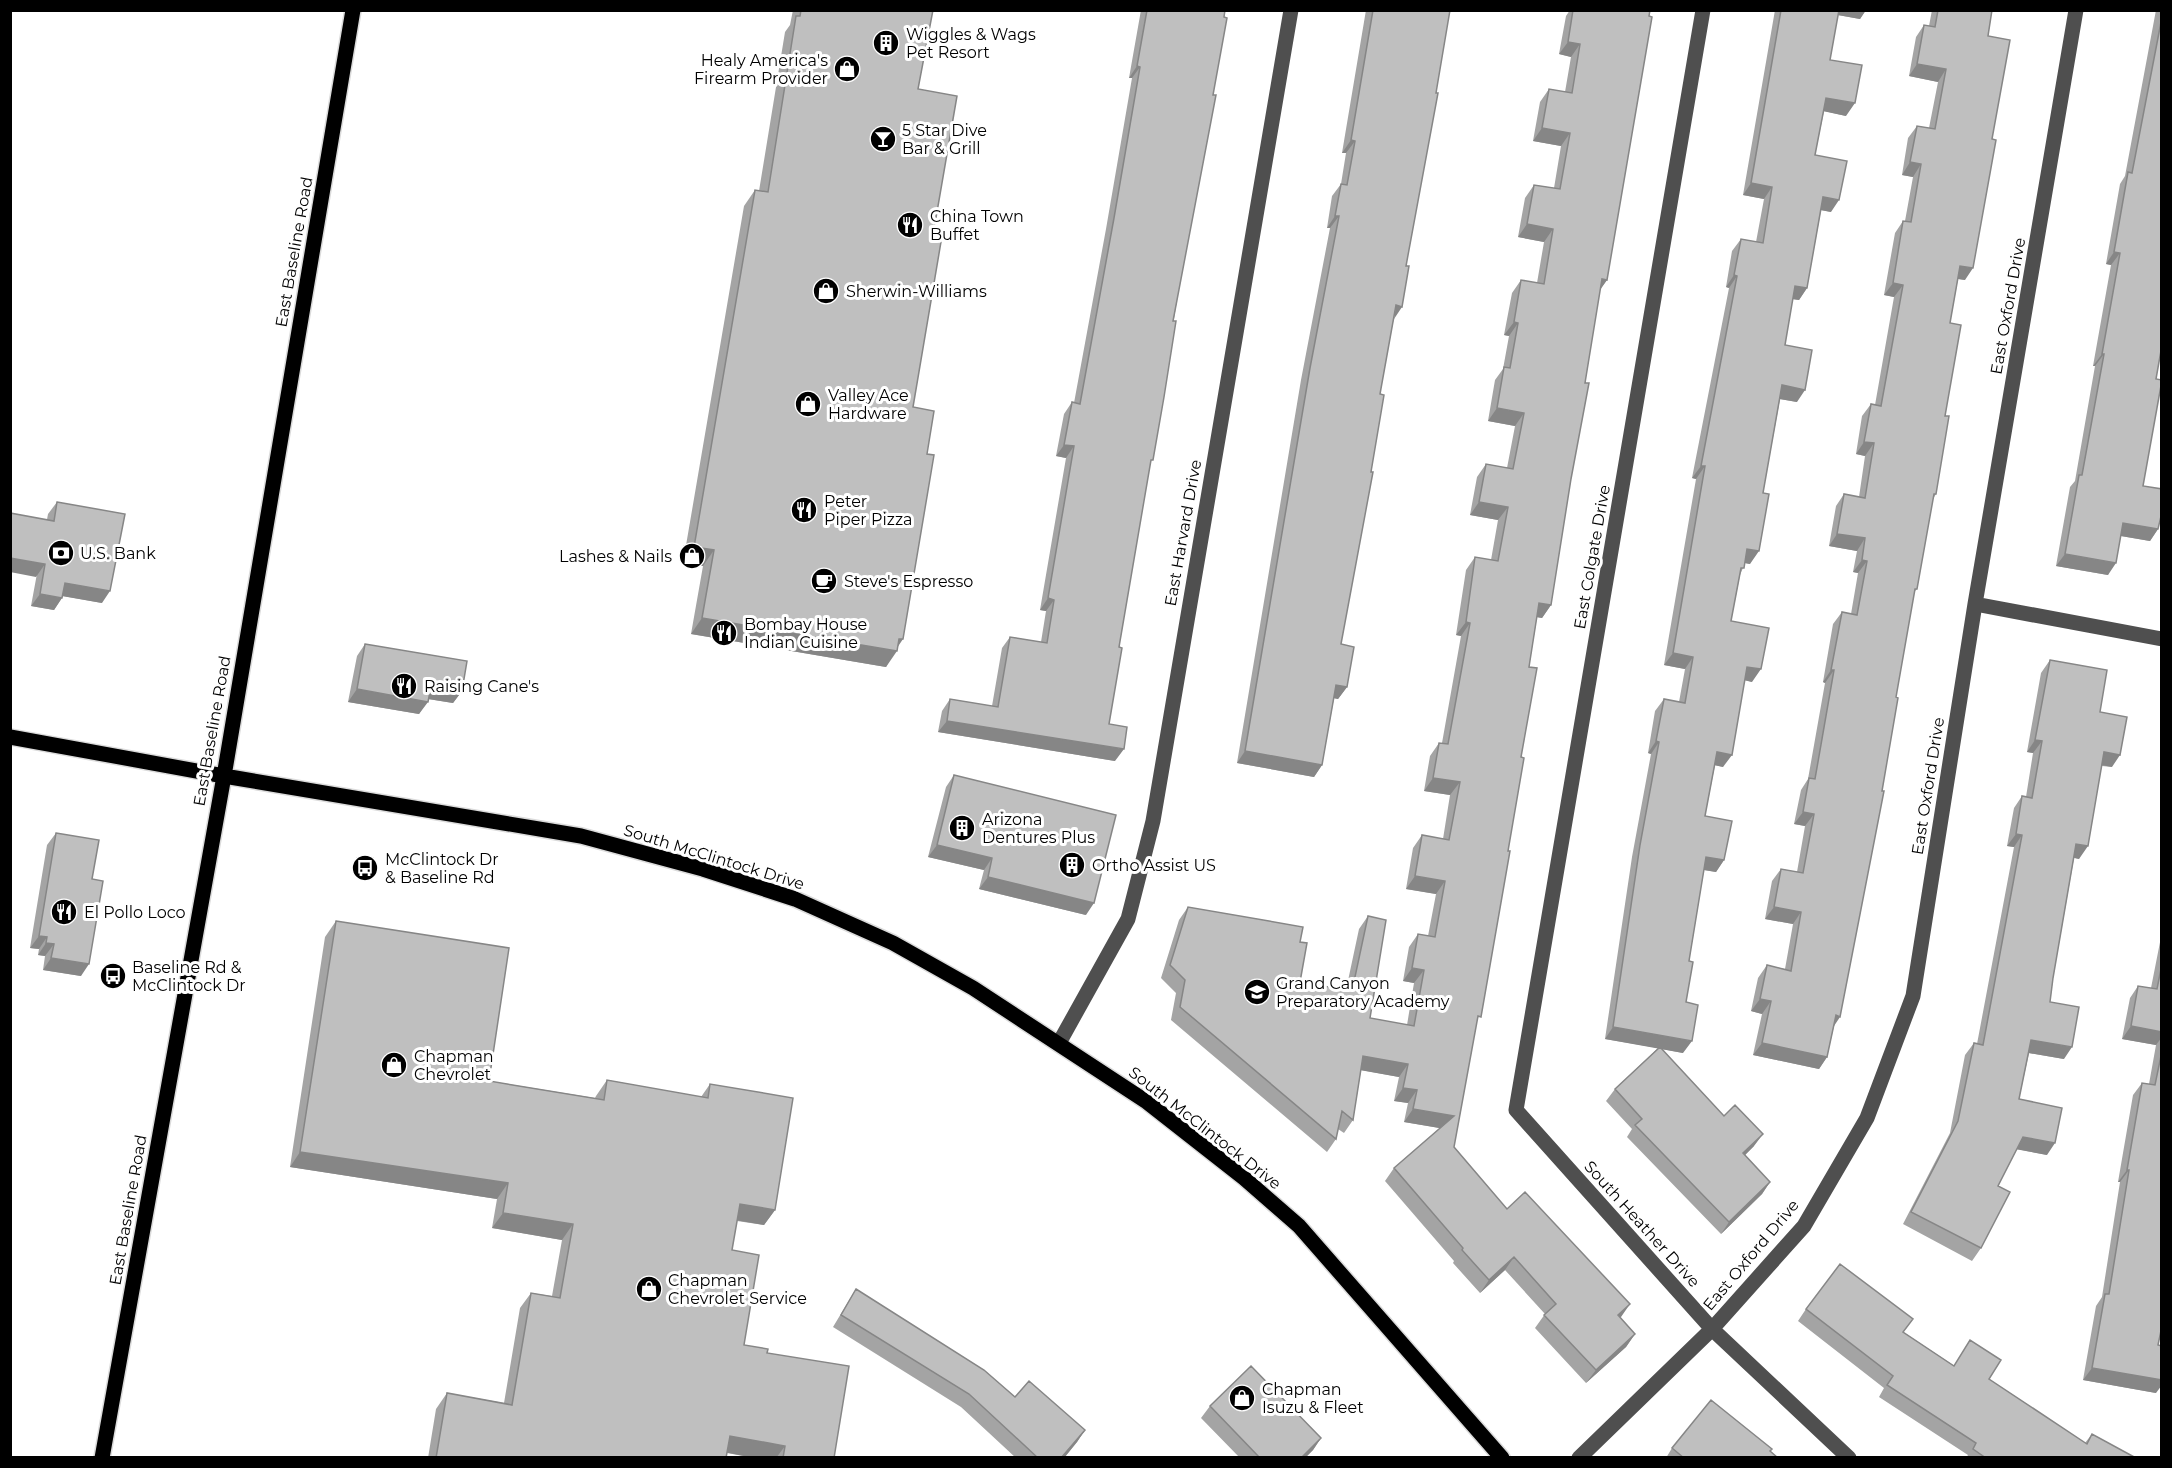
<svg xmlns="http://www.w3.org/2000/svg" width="2172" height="1468" font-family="Montserrat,sans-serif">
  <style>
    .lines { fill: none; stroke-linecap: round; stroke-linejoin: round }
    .major-casing { stroke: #dbdbdb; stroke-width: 18 }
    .minor { stroke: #4f4f4f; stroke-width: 15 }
    .major { stroke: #000; stroke-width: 15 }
    .wall { fill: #a4a4a4 }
    .shaded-wall { fill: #868686 }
    .building { fill: #bfbfbf; stroke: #868686; stroke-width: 1.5 }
    .labels { text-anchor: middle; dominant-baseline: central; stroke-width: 6; stroke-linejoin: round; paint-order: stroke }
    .poi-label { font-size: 16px; fill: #000; stroke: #fff; text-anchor: start }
    .street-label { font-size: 16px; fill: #000; stroke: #fff }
  </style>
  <rect width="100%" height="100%" fill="#fff"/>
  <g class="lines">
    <g class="major-casing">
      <path id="major" d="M 10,737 L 224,776 L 581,836 L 703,869 L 795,899 L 893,943 L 973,988 L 1147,1102 L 1244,1178 L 1299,1226 L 1502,1458
        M 102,1458 L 224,776 L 353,10"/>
    </g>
    <path class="minor" d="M 1703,10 L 1516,1110 L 1712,1329 L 1849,1458
      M 1975,604 L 2162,639
      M 1059,1043 L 1128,919 L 1153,821 L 1291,10
      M 1579,1458 L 1712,1329 L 1804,1226 L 1867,1118 L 1913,996 L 1975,604 L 2076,10"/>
    <use href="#major" class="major"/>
  </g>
  <path class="wall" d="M 793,10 L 933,10 L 918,89 L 933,235 L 913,407 L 927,454 L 897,647 L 886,667 L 691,634 L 703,566 L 683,563 L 744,206 L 755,190 L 759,191 L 785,32 L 790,25 Z
    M 1141,10 L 1225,10 L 1150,464 L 1119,647 L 1109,724 L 1115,761 L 938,732 L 942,711 L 950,699 L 992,706 L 1002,648 L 1010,637 L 1041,642 L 1046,611 L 1040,610 L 1066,458 L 1056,456 L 1064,414 L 1072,402 L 1074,403 L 1106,229 L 1132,78 L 1129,78 Z
    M 1366,10 L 1450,10 L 1380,394 L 1341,644 L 1347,687 L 1338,699 L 1334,698 L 1322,765 L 1314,777 L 1237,763 L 1301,380 L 1330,228 L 1327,228 L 1332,196 L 1341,184 L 1346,153 L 1342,153 Z
    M 1570,10 L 1650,10 L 1607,280 L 1600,289 L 1585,383 L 1551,605 L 1542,618 L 1537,617 L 1529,667 L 1521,757 L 1476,1024 L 1454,1147 L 1507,1209 L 1620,1318 L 1635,1334 L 1626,1347 L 1586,1383 L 1535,1328 L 1545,1314 L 1505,1270 L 1480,1293 L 1453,1263 L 1454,1261 L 1385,1181 L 1394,1168 L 1440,1128 L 1404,1122 L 1408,1103 L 1394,1101 L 1399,1077 L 1361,1070 L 1353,1120 L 1344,1133 L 1338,1129 L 1336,1139 L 1327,1152 L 1171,1020 L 1176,993 L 1161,978 L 1179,920 L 1188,907 L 1300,942 L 1300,982 L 1346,990 L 1359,929 L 1368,916 L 1370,1018 L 1407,1025 L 1414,983 L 1403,981 L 1409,947 L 1418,934 L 1428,936 L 1436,894 L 1406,889 L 1413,848 L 1422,835 L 1443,839 L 1450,795 L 1424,791 L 1430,756 L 1439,743 L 1442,743 L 1461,636 L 1456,635 L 1466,570 L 1475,557 L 1491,560 L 1498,520 L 1470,515 L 1477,477 L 1486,464 L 1507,468 L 1515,426 L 1488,421 L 1495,380 L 1503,369 L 1509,336 L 1504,335 L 1512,293 L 1521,280 L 1537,283 L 1544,242 L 1518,237 L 1525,198 L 1534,185 L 1554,188 L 1561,146 L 1533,141 L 1540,102 L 1549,89 L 1565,92 L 1571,57 L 1559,54 L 1566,16 Z
    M 1775,10 L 1866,10 L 1860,19 L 1838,15 L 1830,60 L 1846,116 L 1824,111 L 1815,155 L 1831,212 L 1821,210 L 1807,288 L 1799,300 L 1792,299 L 1785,345 L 1797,402 L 1780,399 L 1750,564 L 1745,563 L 1740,575 L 1731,621 L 1752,682 L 1745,680 L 1723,767 L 1715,765 L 1705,816 L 1724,860 L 1716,872 L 1704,870 L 1689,961 L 1683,1053 L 1662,1049 L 1724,1116 L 1754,1146 L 1745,1155 L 1770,1182 L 1762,1194 L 1721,1234 L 1627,1137 L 1632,1129 L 1606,1101 L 1615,1089 L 1658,1048 L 1605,1039 L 1632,857 L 1651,754 L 1648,753 L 1655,711 L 1664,699 L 1679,702 L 1685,669 L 1664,665 L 1696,479 L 1692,478 L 1729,288 L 1726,287 L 1732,251 L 1741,239 L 1756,242 L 1764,199 L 1743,195 Z
    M 1932,10 L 1992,10 L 1988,36 L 1965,280 L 1958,279 L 1950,323 L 1945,416 L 1936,494 L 1933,499 L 1917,589 L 1914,592 L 1834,1026 L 1827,1057 L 1819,1069 L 1753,1055 L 1762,1014 L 1751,1011 L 1758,978 L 1767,965 L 1785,969 L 1793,924 L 1765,919 L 1772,881 L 1781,869 L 1797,872 L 1805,826 L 1794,824 L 1801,790 L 1808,779 L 1825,683 L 1823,682 L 1833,624 L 1842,612 L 1851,614 L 1858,573 L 1853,572 L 1857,551 L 1829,546 L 1836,506 L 1844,494 L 1859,497 L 1865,456 L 1856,454 L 1862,416 L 1871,404 L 1875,405 L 1894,297 L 1884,295 L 1895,233 L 1903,221 L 1905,221 L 1913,177 L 1902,175 L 1908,138 L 1917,126 L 1929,128 L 1938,82 L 1909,76 L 1916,37 L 1924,25 L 1929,26 Z
    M 2156,10 L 2162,10 L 2162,345 L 2156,379 L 2143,486 L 2158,529 L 2150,541 L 2121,536 L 2108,575 L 2056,566 L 2070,487 L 2075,481 L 2095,366 L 2093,366 L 2111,265 L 2106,264 L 2120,184 L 2125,176 Z
    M 57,502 L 102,603 L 63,596 L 54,610 L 31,606 L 48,514 Z
    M 365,644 L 462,691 L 453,703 L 428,699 L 419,714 L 348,702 L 357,656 Z
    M 2050,660 L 2100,712 L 2112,767 L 2102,766 L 2079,859 L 2074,858 L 2053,978 L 2050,1002 L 2064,1059 L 2029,1053 L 2019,1099 L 2047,1155 L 2017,1149 L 1998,1186 L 1981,1248 L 1972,1261 L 1903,1224 L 1950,1133 L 1965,1055 L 1974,1043 L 1977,1044 L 2014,847 L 2007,846 L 2014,808 L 2022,796 L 2026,797 L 2033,753 L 2027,752 L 2041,673 Z
    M 954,775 L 1086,915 L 979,889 L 984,870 L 928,857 L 946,787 Z
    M 56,833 L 92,879 L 81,976 L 43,970 L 45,956 L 38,955 L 39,949 L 30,948 L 47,845 Z
    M 336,921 L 489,1081 L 595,1098 L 596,1096 L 607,1080 L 701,1097 L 710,1084 L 775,1210 L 764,1225 L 737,1221 L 732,1250 L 744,1345 L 767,1353 L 834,1458 L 754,1458 L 727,1453 L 726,1458 L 428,1458 L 436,1409 L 447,1393 L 504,1403 L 520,1308 L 531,1293 L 552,1296 L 562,1240 L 492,1228 L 497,1199 L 290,1167 L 325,937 Z
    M 2162,932 L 2162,1326 L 2158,1345 L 2156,1393 L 2083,1380 L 2096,1306 L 2102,1297 L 2120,1182 L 2118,1182 L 2133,1095 L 2142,1083 L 2149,1084 L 2156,1045 L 2122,1039 L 2130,998 L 2138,986 L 2151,988 Z
    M 856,1289 L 1015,1397 L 1085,1430 L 1077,1442 L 1064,1458 L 1016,1458 L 961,1407 L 833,1327 L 848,1302 Z
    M 1806,1309 L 1903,1332 L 1953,1365 L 1989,1379 L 2085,1443 L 2092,1434 L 2136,1458 L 1966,1458 L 1968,1455 L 1879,1397 L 1884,1388 L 1798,1321 Z
    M 1210,1406 L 1321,1438 L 1313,1450 L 1305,1458 L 1240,1458 L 1201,1418 Z
    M 1672,1448 L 1770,1452 L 1778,1458 L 1666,1458 Z"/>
  <path class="shaded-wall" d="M 1834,10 L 1866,10 L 1860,19 L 1832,14 Z
    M 1568,42 L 1580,44 L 1571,57 L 1559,54 Z
    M 1917,64 L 1946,69 L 1938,82 L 1909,76 Z
    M 1137,66 L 1140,67 L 1132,78 L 1129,78 Z
    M 1826,98 L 1855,103 L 1846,116 L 1818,110 Z
    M 1542,128 L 1570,133 L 1561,146 L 1533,141 Z
    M 1351,140 L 1355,141 L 1346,153 L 1342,153 Z
    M 1910,162 L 1921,164 L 1913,177 L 1902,175 Z
    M 1751,183 L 1772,187 L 1764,199 L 1743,195 Z
    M 1823,197 L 1839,200 L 1831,212 L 1815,209 Z
    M 1335,216 L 1339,216 L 1330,228 L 1327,228 Z
    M 1527,224 L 1553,229 L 1544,242 L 1518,237 Z
    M 2114,252 L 2120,253 L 2111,265 L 2106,264 Z
    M 1960,266 L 1973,268 L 1965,280 L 1952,278 Z
    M 1734,275 L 1737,276 L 1729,288 L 1726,287 Z
    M 1602,279 L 1607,280 L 1598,293 Z
    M 1893,283 L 1903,285 L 1894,297 L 1884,295 Z
    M 1795,286 L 1807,288 L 1799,300 L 1786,298 Z
    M 1396,305 L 1402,307 L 1394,319 Z
    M 1514,322 L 1518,323 L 1509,336 L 1504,335 Z
    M 2102,354 L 2104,354 L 2095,366 L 2093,366 Z
    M 1782,385 L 1805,390 L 1797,402 L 1774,398 Z
    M 1497,408 L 1524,413 L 1515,426 L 1488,421 Z
    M 1864,442 L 1874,443 L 1865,456 L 1856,454 Z
    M 1064,445 L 1074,446 L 1066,458 L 1056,456 Z
    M 1701,466 L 1705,466 L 1696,479 L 1692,478 Z
    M 1479,502 L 1508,507 L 1498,520 L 1470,515 Z
    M 2123,523 L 2158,529 L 2150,541 L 2115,535 Z
    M 1837,534 L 1865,538 L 1857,551 L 1829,546 Z
    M 694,547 L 714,550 L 703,566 L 683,563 Z
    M 1747,549 L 1759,551 L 1750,564 L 1739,562 Z
    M 2065,554 L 2116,563 L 2108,575 L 2056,566 Z
    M 10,558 L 45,564 L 36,577 L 10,572 Z
    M 1862,560 L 1867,561 L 1858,573 L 1853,572 Z
    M 65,583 L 110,591 L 102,603 L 56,595 Z
    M 40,594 L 62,598 L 54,610 L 31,606 Z
    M 1048,598 L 1054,600 L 1046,611 L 1040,610 Z
    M 1539,603 L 1551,605 L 1542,618 L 1530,616 Z
    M 702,618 L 899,639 L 903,639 L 895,651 L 897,651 L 886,667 L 691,634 Z
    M 1466,622 L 1470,623 L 1461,636 L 1456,635 Z
    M 1673,653 L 1693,657 L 1685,669 L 1664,665 Z
    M 1747,667 L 1761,669 L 1752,682 L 1739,679 Z
    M 1831,670 L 1834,670 L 1825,683 L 1823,682 Z
    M 1336,685 L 1347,687 L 1338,699 L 1328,697 Z
    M 431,686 L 462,691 L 453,703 L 422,698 Z
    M 357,689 L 428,702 L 419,714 L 348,702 Z
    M 947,721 L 1124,749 L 1115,761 L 938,732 Z
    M 2035,740 L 2042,741 L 2033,753 L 2027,752 Z
    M 1656,741 L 1659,742 L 1651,754 L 1648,753 Z
    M 1245,751 L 1322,765 L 1314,777 L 1237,763 Z
    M 1717,752 L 1732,755 L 1723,767 L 1709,764 Z
    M 2104,752 L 2120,755 L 2112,767 L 2096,764 Z
    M 1433,778 L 1460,782 L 1450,795 L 1424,791 Z
    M 1803,812 L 1814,814 L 1805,826 L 1794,824 Z
    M 2016,834 L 2022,835 L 2014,847 L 2007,846 Z
    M 2076,844 L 2088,846 L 2079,859 L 2068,856 Z
    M 937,845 L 992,858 L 984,870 L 928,857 Z
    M 1706,857 L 1724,860 L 1716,872 L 1698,869 Z
    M 1415,876 L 1445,881 L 1436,894 L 1406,889 Z
    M 988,877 L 1094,903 L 1086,915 L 979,889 Z
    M 1774,907 L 1801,912 L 1793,924 L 1765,919 Z
    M 39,936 L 47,937 L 39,949 L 30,948 Z
    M 46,943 L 54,944 L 45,956 L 38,955 Z
    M 51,958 L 89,964 L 81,976 L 43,970 Z
    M 1412,968 L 1424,970 L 1414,983 L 1403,981 Z
    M 1760,999 L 1771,1001 L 1762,1014 L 1751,1011 Z
    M 1836,1015 L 1840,1017 L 1832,1029 Z
    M 2131,1026 L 2162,1032 L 2162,1037 L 2156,1045 L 2122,1039 Z
    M 1613,1027 L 1692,1041 L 1683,1053 L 1605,1039 Z
    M 2031,1040 L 2072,1047 L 2064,1059 L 2023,1052 Z
    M 1762,1043 L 1827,1057 L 1819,1069 L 1753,1055 Z
    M 1363,1056 L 1408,1064 L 1399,1077 L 1354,1069 Z
    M 1403,1088 L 1417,1090 L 1408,1103 L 1394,1101 Z
    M 1413,1109 L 1454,1116 L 1445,1129 L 1404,1122 Z
    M 1763,1134 L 1754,1146 L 1735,1165 L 1743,1153 Z
    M 2023,1137 L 2055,1143 L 2047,1155 L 2015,1149 Z
    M 300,1152 L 508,1183 L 497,1199 L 290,1167 Z
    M 2127,1170 L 2129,1170 L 2120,1182 L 2118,1182 Z
    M 1770,1182 L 1762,1194 L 1721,1234 L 1729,1222 Z
    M 740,1204 L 775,1210 L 764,1225 L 729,1219 Z
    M 503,1213 L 573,1224 L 562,1240 L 492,1228 Z
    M 1514,1257 L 1505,1270 L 1480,1293 L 1489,1280 Z
    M 1630,1304 L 1621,1317 L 1609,1328 L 1618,1315 Z
    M 1635,1334 L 1626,1347 L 1586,1383 L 1596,1370 Z
    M 2092,1368 L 2162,1380 L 2162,1385 L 2156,1393 L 2083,1380 Z
    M 1085,1430 L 1077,1442 L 1064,1458 L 1061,1458 Z
    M 730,1436 L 785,1446 L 776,1458 L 754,1458 L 719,1451 Z
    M 1321,1438 L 1313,1450 L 1305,1458 L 1301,1458 Z"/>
  <path class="building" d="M 801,10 L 933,10 L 918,89 L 957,96 L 933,235 L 942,236 L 913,407 L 934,411 L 927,454 L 934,455 L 903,639 L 899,639 L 897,651 L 702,618 L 714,550 L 694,547 L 755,190 L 768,192 L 796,16 L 800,16 Z
    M 1147,10 L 1225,10 L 1224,17 L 1227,18 L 1213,95 L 1216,95 L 1173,321 L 1176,321 L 1164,397 L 1153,460 L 1151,460 L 1119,647 L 1122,648 L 1109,724 L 1127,727 L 1124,749 L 947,721 L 950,699 L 998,707 L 1010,637 L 1047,643 L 1054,600 L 1048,598 L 1074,446 L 1064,445 L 1072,402 L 1080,404 L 1114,218 L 1140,67 L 1137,66 Z
    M 1373,10 L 1450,10 L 1436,93 L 1438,93 L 1406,266 L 1409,266 L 1402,307 L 1396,305 L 1380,394 L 1384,395 L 1371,472 L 1373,472 L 1341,644 L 1354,647 L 1347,687 L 1336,685 L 1322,765 L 1245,751 L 1310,368 L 1339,216 L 1335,216 L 1341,184 L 1347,185 L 1355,141 L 1351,140 Z
    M 1573,10 L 1650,10 L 1649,16 L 1652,17 L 1607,280 L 1602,279 L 1585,383 L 1589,383 L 1571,479 L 1551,605 L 1539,603 L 1529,667 L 1537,668 L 1521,757 L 1524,758 L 1508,851 L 1510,851 L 1481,1017 L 1478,1016 L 1454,1147 L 1507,1209 L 1525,1192 L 1630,1304 L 1618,1315 L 1635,1334 L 1596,1370 L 1544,1315 L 1556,1304 L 1514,1257 L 1489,1280 L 1462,1250 L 1463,1248 L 1394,1168 L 1454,1116 L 1413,1109 L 1417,1090 L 1403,1088 L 1408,1064 L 1363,1056 L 1353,1120 L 1342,1111 L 1336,1139 L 1180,1007 L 1185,980 L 1170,965 L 1188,907 L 1303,927 L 1300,942 L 1307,943 L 1300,982 L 1352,991 L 1368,916 L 1386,920 L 1370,1018 L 1414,1026 L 1424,970 L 1412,968 L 1418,934 L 1435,937 L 1445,881 L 1415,876 L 1422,835 L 1449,840 L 1460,782 L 1433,778 L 1439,743 L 1448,744 L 1470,623 L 1466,622 L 1475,557 L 1498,561 L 1508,507 L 1479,502 L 1486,464 L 1513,469 L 1524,413 L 1497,408 L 1504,367 L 1510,368 L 1518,323 L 1514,322 L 1521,280 L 1544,284 L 1553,229 L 1527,224 L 1534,185 L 1560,189 L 1570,133 L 1542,128 L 1549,89 L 1572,93 L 1580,44 L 1568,42 Z
    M 1781,10 L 1839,10 L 1830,60 L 1862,65 L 1855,103 L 1826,98 L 1815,155 L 1847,161 L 1839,200 L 1823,197 L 1807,288 L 1795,286 L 1785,345 L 1812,350 L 1805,390 L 1782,385 L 1763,493 L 1769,494 L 1759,551 L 1747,549 L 1744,568 L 1741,568 L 1731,621 L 1769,628 L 1761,669 L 1747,667 L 1732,755 L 1717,752 L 1705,816 L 1732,821 L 1724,860 L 1706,857 L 1689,961 L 1693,962 L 1686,1002 L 1698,1005 L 1692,1041 L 1613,1027 L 1640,845 L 1659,742 L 1656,741 L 1664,699 L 1685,703 L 1693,657 L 1673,653 L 1705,466 L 1701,466 L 1737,276 L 1734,275 L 1741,239 L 1763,243 L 1772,187 L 1751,183 Z
    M 1938,10 L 1992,10 L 1988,36 L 2010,40 L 1992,139 L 1996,140 L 1973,268 L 1960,266 L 1950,323 L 1961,325 L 1945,416 L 1949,416 L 1936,494 L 1934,494 L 1917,589 L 1915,589 L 1896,697 L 1898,698 L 1882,791 L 1884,791 L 1840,1017 L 1836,1015 L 1827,1057 L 1762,1043 L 1771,1001 L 1760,999 L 1767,965 L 1791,971 L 1801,912 L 1774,907 L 1781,869 L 1803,873 L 1814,814 L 1803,812 L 1809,778 L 1815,779 L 1834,670 L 1831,670 L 1842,612 L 1857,615 L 1867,561 L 1862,560 L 1865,538 L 1837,534 L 1844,494 L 1865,498 L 1874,443 L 1864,442 L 1871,404 L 1881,406 L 1903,285 L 1893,283 L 1903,221 L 1911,222 L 1921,164 L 1910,162 L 1917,126 L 1935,129 L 1946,69 L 1917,64 L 1924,25 L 1935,27 Z
    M 2162,17 L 2162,345 L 2156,379 L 2162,380 L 2143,486 L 2162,489 L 2162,512 L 2158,529 L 2123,523 L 2116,563 L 2065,554 L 2079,475 L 2082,475 L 2104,354 L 2102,354 L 2120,253 L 2114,252 L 2128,172 L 2132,173 Z
    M 57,502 L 125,514 L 110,591 L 65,583 L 62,598 L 40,594 L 45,564 L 10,558 L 10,513 L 54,521 Z
    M 365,644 L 467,661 L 462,691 L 431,686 L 428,702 L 357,689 Z
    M 2050,660 L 2107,670 L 2100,712 L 2127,717 L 2120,755 L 2104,752 L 2088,846 L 2076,844 L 2053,978 L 2050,1002 L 2079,1007 L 2072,1047 L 2031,1040 L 2019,1099 L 2062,1108 L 2055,1143 L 2023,1137 L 1998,1186 L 2010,1192 L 1981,1248 L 1911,1212 L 1958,1121 L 1974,1043 L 1983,1045 L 2022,835 L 2016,834 L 2022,796 L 2032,798 L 2042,741 L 2035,740 Z
    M 954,775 L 1116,815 L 1094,903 L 988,877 L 992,858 L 937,845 Z
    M 56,833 L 99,840 L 92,879 L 103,881 L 89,964 L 51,958 L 54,944 L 46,943 L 47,937 L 39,936 Z
    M 336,921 L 509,948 L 489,1081 L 604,1100 L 607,1080 L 708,1098 L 710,1084 L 793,1098 L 775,1210 L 740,1204 L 732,1250 L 759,1255 L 744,1345 L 768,1349 L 767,1353 L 849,1366 L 834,1458 L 783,1458 L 785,1446 L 730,1436 L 726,1458 L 436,1458 L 447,1393 L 512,1405 L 531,1293 L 560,1298 L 573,1224 L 503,1213 L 508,1183 L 300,1152 Z
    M 2162,964 L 2162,1032 L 2131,1026 L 2138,986 L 2157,989 Z
    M 1660,1047 L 1724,1116 L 1735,1105 L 1763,1134 L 1743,1153 L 1770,1182 L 1729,1222 L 1635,1125 L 1642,1119 L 1615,1089 Z
    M 2162,1051 L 2162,1326 L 2158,1345 L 2162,1346 L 2162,1380 L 2092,1368 L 2105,1294 L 2109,1294 L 2129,1170 L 2127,1170 L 2142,1083 L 2155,1085 Z
    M 1840,1264 L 1913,1319 L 1903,1332 L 1954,1366 L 1970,1340 L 2001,1360 L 1989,1379 L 2087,1444 L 2092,1434 L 2136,1458 L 1986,1458 L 1973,1449 L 1976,1443 L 1887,1385 L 1893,1376 L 1806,1309 Z
    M 856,1289 L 984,1370 L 1015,1397 L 1029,1381 L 1085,1430 L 1061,1458 L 1038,1458 L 969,1394 L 841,1315 Z
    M 1251,1366 L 1321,1438 L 1301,1458 L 1260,1458 L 1210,1406 Z
    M 1711,1400 L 1772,1449 L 1770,1451 L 1778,1458 L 1684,1458 L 1672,1448 Z"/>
  <defs>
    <g id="building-disc" transform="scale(1.35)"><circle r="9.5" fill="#000" stroke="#fff"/><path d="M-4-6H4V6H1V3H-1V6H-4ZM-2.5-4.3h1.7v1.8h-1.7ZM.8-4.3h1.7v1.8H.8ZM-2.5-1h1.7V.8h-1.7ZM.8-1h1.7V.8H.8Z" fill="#fff"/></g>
    <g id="shop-disc" transform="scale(1.35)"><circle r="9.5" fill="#000" stroke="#fff"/><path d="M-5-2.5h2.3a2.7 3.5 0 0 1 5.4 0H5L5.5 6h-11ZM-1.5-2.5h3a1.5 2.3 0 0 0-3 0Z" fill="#fff"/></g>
    <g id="bar-disc" transform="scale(1.35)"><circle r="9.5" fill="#000" stroke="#fff"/><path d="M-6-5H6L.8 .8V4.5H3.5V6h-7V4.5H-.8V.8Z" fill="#fff"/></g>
    <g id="restaurant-disc" transform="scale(1.35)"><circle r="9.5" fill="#000" stroke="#fff"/><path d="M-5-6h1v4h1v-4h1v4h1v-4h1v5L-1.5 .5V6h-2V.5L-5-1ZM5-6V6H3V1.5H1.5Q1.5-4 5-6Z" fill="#fff"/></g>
    <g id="bank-disc" transform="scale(1.35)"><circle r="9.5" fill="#000" stroke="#fff"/><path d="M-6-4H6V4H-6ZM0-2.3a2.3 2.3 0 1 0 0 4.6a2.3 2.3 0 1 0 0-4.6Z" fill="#fff"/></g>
    <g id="cafe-disc" transform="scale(1.35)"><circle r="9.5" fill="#000" stroke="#fff"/><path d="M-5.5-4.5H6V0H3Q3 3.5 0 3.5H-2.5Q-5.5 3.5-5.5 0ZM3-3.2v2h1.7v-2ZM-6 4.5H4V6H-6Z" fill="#fff"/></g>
    <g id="bus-disc" transform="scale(1.35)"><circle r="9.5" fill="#000" stroke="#fff"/><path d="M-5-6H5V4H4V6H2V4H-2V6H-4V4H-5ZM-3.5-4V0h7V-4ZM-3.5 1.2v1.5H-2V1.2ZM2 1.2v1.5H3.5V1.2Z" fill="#fff"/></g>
    <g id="school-disc" transform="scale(1.35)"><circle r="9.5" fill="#000" stroke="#fff"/><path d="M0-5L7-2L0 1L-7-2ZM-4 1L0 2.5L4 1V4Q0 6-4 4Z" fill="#fff"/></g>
  </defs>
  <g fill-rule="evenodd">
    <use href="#building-disc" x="886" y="43"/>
    <use href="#shop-disc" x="847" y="69"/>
    <use href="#bar-disc" x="883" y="139"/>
    <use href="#restaurant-disc" x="910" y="225"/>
    <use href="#shop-disc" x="826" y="291"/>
    <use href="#shop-disc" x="808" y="404"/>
    <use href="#restaurant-disc" x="804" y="510"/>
    <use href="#bank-disc" x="61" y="553"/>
    <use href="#shop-disc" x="692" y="556"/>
    <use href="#cafe-disc" x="824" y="581"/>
    <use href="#restaurant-disc" x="724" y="633"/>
    <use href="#restaurant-disc" x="404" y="686"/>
    <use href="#building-disc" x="962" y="828"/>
    <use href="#building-disc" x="1072" y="865"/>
    <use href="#bus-disc" x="365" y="868"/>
    <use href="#restaurant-disc" x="64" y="912"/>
    <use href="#bus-disc" x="113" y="976"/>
    <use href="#school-disc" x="1257" y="992"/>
    <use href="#shop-disc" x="394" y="1065"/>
    <use href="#shop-disc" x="649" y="1289"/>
    <use href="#shop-disc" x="1242" y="1398"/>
  </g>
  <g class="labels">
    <g class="poi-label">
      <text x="906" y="34">Wiggles &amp; Wags<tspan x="906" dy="18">Pet Resort</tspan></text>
      <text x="828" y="60" text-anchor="end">Healy America's<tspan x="828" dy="18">Firearm Provider</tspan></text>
      <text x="902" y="130">5 Star Dive<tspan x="902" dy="18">Bar &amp; Grill</tspan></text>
      <text x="930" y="216">China Town<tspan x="930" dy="18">Buffet</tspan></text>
      <text x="846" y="291">Sherwin-Williams</text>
      <text x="828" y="395">Valley Ace<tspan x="828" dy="18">Hardware</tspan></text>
      <text x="824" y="501">Peter<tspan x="824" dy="18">Piper Pizza</tspan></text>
      <text x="80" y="553">U.S. Bank</text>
      <text x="672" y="556" text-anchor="end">Lashes &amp; Nails</text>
      <text x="844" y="581">Steve's Espresso</text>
      <text x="744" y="624">Bombay House<tspan x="744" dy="18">Indian Cuisine</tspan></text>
      <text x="424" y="686">Raising Cane's</text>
      <text x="982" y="819">Arizona<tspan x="982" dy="18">Dentures Plus</tspan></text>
      <text x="385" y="859">McClintock Dr<tspan x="385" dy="18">&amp; Baseline Rd</tspan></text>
      <text x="1092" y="865">Ortho Assist US</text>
      <text x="84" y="912">El Pollo Loco</text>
      <text x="132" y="967">Baseline Rd &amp;<tspan x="132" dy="18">McClintock Dr</tspan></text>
      <text x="1276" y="983">Grand Canyon<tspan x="1276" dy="18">Preparatory Academy</tspan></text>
      <text x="414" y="1056">Chapman<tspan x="414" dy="18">Chevrolet</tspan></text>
      <text x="668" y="1280">Chapman<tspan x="668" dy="18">Chevrolet Service</tspan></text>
      <text x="1262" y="1389">Chapman<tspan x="1262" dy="18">Isuzu &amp; Fleet</tspan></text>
    </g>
    <g class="street-label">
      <text transform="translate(294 252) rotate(-80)">East Baseline Road</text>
      <text transform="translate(2008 306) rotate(-80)">East Oxford Drive</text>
      <text transform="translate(1183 533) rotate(-80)">East Harvard Drive</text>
      <text transform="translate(1592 557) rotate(-80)">East Colgate Drive</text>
      <text transform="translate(212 731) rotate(-80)">East Baseline Road</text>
      <text transform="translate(1928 786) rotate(-81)">East Oxford Drive</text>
      <text transform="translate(714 857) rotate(17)">South McClintock Drive</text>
      <text transform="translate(1205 1128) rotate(38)">South McClintock Drive</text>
      <text transform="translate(128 1210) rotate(-80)">East Baseline Road</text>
      <text transform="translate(1642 1224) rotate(48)">South Heather Drive</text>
      <text transform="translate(1751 1255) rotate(-50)">East Oxford Drive</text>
    </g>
  </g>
  <rect width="2172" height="1468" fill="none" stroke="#000000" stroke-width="24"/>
</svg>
